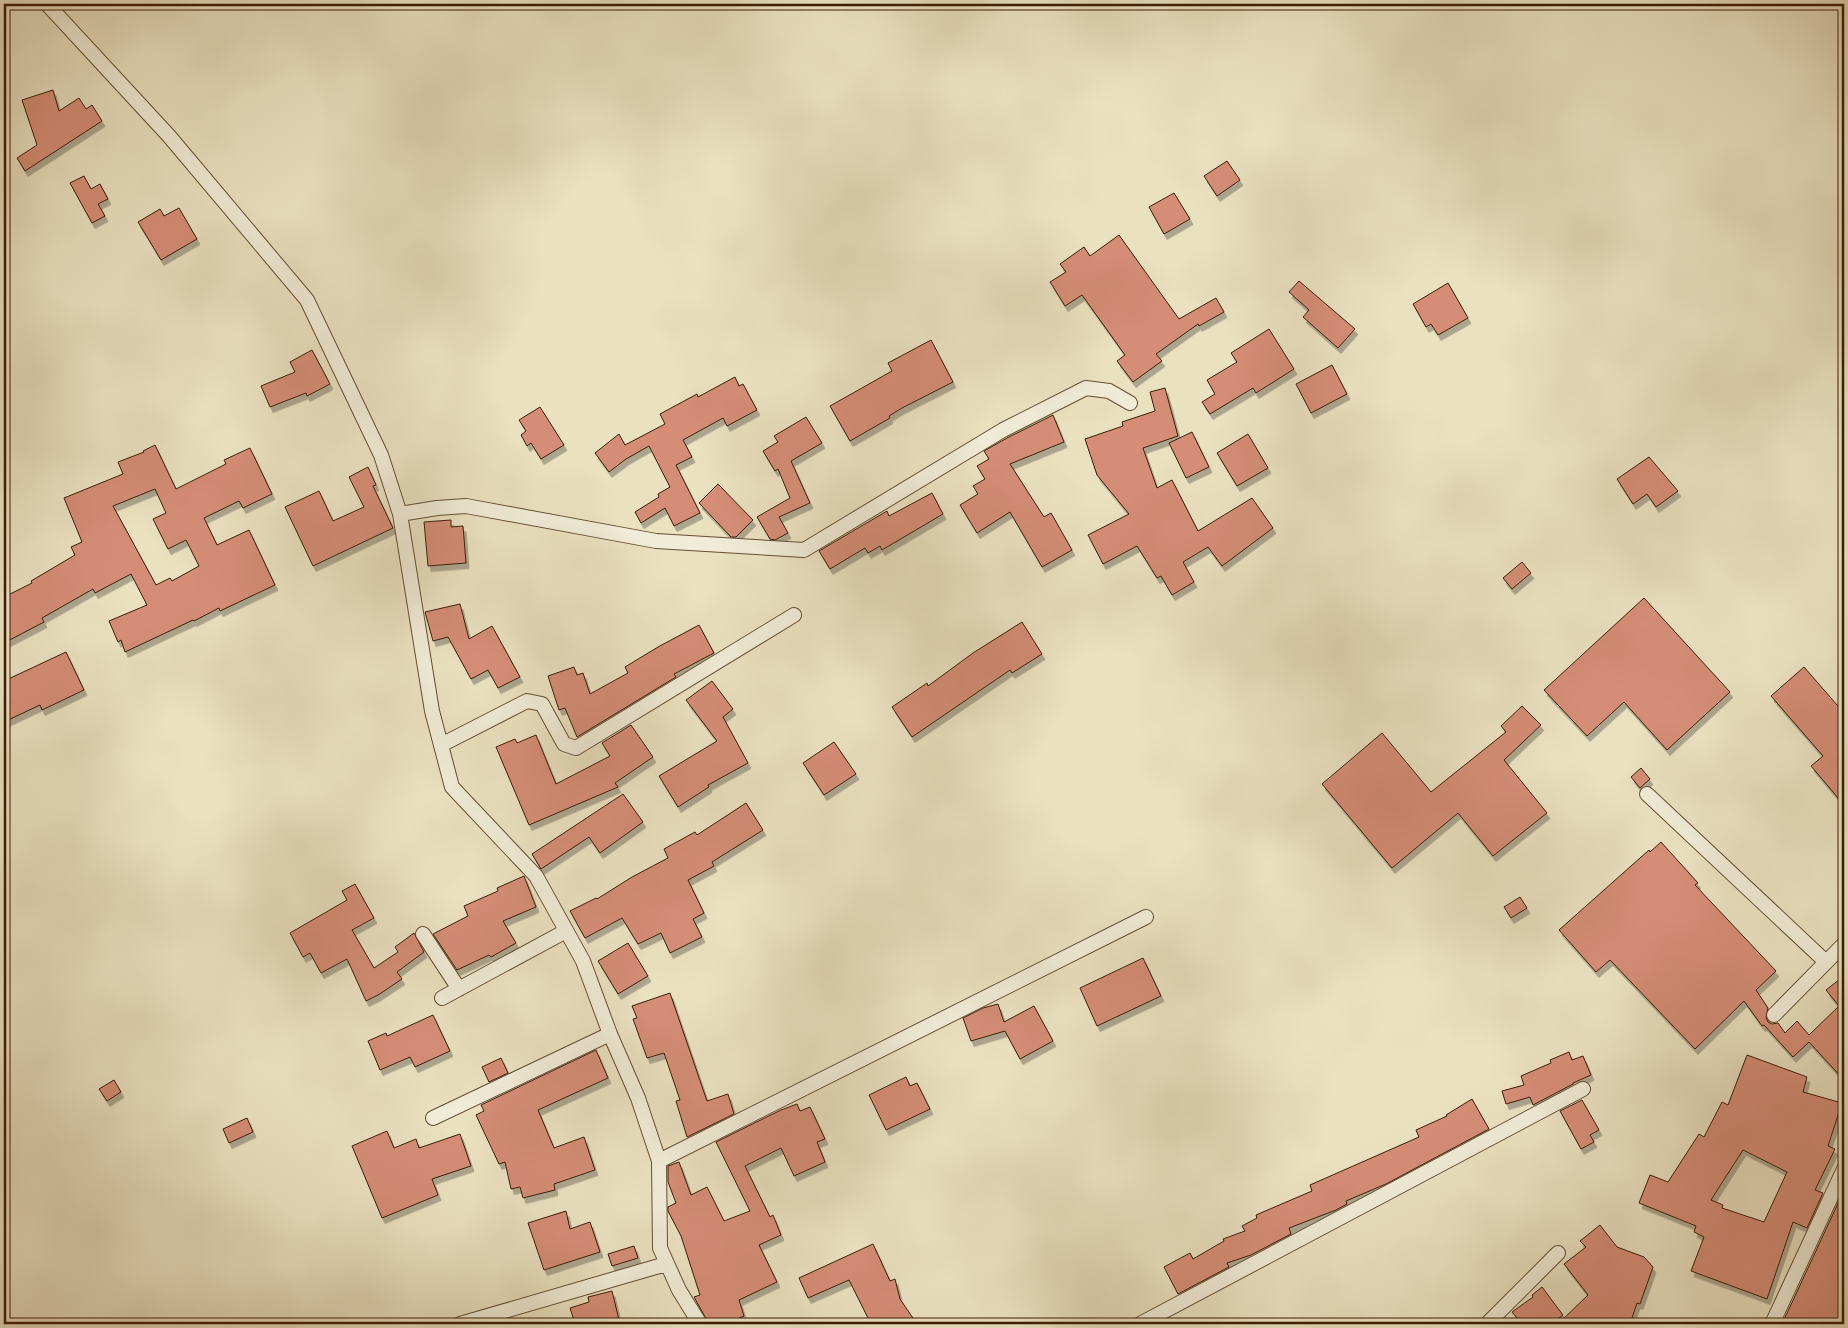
<svg xmlns="http://www.w3.org/2000/svg" width="1848" height="1328" font-family="Vollkorn,serif">
  <style>
    .building { fill: #d58d77; stroke: #3a1d04; fill-rule: evenodd; filter: url(#shadow) }
    .lines { fill: none; stroke-linecap: round; stroke-linejoin: round }
    .street-casing { stroke: #664e33; stroke-width: 16 }
    .street { stroke: #f1ecd7; stroke-width: 14 }
  </style>
  <defs>
    <filter id="shadow"><feDropShadow dx="3" dy="5.5" stdDeviation="0" flood-color="#0004"/></filter>
  </defs>
  <rect width="100%" height="100%" fill="#eae1c1"/>
  <filter id="stains"><feTurbulence type="fractalNoise" baseFrequency=".004" numOctaves="4"/><feColorMatrix values="0 0 0 0 .2 0 0 0 0 .09 0 0 0 0 .02 0 0 0 .5 -.17"/></filter>
  <radialGradient id="worn" r=".72"><stop offset=".6" stop-color="#630" stop-opacity="0"/><stop offset="1" stop-color="#630" stop-opacity=".3"/></radialGradient>
  <path class="building" d="M 53,90 L 59,111 L 79,98 L 86,109 L 92,105 L 102,121 L 25,171 L 17,158 L 37,145 L 22,100 Z
    M 1227,161 L 1240,180 L 1217,196 L 1204,176 Z
    M 84,176 L 91,189 L 100,184 L 108,199 L 98,204 L 105,216 L 92,223 L 70,183 Z
    M 1174,193 L 1190,219 L 1164,234 L 1149,207 Z
    M 179,208 L 197,239 L 161,260 L 138,222 L 160,209 L 164,216 Z
    M 1119,235 L 1179,319 L 1216,298 L 1224,312 L 1199,326 L 1198,324 L 1156,354 L 1162,361 L 1133,382 L 1117,361 L 1125,355 L 1082,295 L 1065,306 L 1050,282 L 1066,272 L 1060,264 L 1084,247 L 1090,256 Z
    M 1299,281 L 1355,329 L 1338,348 L 1303,317 L 1309,310 L 1289,292 Z
    M 1448,283 L 1468,318 L 1438,335 L 1431,324 L 1426,327 L 1413,304 Z
    M 1269,329 L 1294,369 L 1256,393 L 1253,388 L 1210,414 L 1202,402 L 1215,394 L 1207,380 L 1237,362 L 1231,353 Z
    M 931,340 L 953,382 L 902,408 L 889,416 L 890,418 L 850,441 L 830,406 L 892,371 L 888,363 Z
    M 312,350 L 330,384 L 307,396 L 306,393 L 270,407 L 261,386 L 295,372 L 290,362 Z
    M 1332,365 L 1347,394 L 1311,413 L 1296,384 Z
    M 735,377 L 739,386 L 743,384 L 757,410 L 727,426 L 723,418 L 683,440 L 692,457 L 676,465 L 700,513 L 674,526 L 665,508 L 641,523 L 635,512 L 659,497 L 658,494 L 670,487 L 649,446 L 626,459 L 609,472 L 595,453 L 619,434 L 625,445 L 665,424 L 660,414 L 697,394 L 698,397 Z
    M 1165,388 L 1178,436 L 1143,448 L 1157,488 L 1172,480 L 1198,531 L 1252,498 L 1273,528 L 1222,566 L 1208,547 L 1183,562 L 1194,582 L 1172,595 L 1161,576 L 1157,578 L 1137,546 L 1103,564 L 1088,535 L 1129,514 L 1097,475 L 1085,439 L 1123,426 L 1122,422 L 1155,411 L 1150,392 Z
    M 540,407 L 564,445 L 541,459 L 531,443 L 527,446 L 521,435 L 526,431 L 519,420 Z
    M 1053,415 L 1064,442 L 1010,464 L 1044,517 L 1051,513 L 1072,550 L 1042,567 L 1010,512 L 977,533 L 960,505 L 978,494 L 973,486 L 985,479 L 977,466 L 989,459 L 984,451 L 1007,438 Z
    M 806,417 L 822,443 L 791,461 L 810,503 L 779,517 L 788,533 L 775,540 L 770,539 L 757,517 L 790,498 L 778,469 L 775,471 L 763,451 L 778,442 L 774,436 Z
    M 1192,432 L 1209,467 L 1186,478 L 1169,443 Z
    M 1248,434 L 1268,468 L 1237,486 L 1217,453 Z
    M 155,445 L 176,489 L 226,464 L 224,460 L 250,448 L 272,494 L 243,508 L 239,501 L 204,518 L 217,545 L 249,530 L 275,585 L 220,611 L 219,608 L 194,621 L 193,620 L 125,652 L 121,640 L 118,642 L 109,621 L 147,605 L 131,574 L 95,593 L 93,589 L 42,618 L 44,622 L 4,643 L 4,597 L 32,583 L 31,581 L 75,555 L 71,547 L 82,542 L 64,498 L 123,474 L 118,462 L 144,452 L 143,451 ZM 155,489 L 166,513 L 153,519 L 168,549 L 186,540 L 199,566 L 172,581 L 170,578 L 156,585 L 113,506 Z
    M 1649,457 L 1678,491 L 1656,507 L 1647,494 L 1633,504 L 1617,479 Z
    M 368,467 L 376,485 L 373,486 L 393,528 L 313,566 L 285,507 L 319,491 L 333,521 L 364,507 L 349,477 Z
    M 718,484 L 753,520 L 736,537 L 731,537 L 699,503 Z
    M 932,493 L 943,514 L 882,550 L 880,546 L 868,553 L 865,548 L 830,569 L 819,551 L 887,511 L 889,516 Z
    M 451,520 L 451,527 L 463,526 L 466,563 L 428,566 L 424,522 Z
    M 1522,562 L 1531,573 L 1512,589 L 1503,578 Z
    M 1644,598 L 1730,692 L 1667,750 L 1624,702 L 1587,736 L 1544,690 Z
    M 460,604 L 469,639 L 492,626 L 520,677 L 498,688 L 488,670 L 471,679 L 448,637 L 433,641 L 425,612 Z
    M 1022,622 L 1042,654 L 1012,673 L 1010,670 L 912,737 L 892,707 L 927,683 L 928,686 L 973,653 Z
    M 699,625 L 714,653 L 674,674 L 676,677 L 577,737 L 565,708 L 559,710 L 548,676 L 574,667 L 577,675 L 583,673 L 590,694 L 628,673 L 625,667 L 658,647 Z
    M 66,652 L 84,690 L 42,710 L 40,705 L 4,722 L 4,681 Z
    M 1804,667 L 1844,713 L 1844,805 L 1811,766 L 1823,756 L 1771,696 Z
    M 712,681 L 733,709 L 723,717 L 748,763 L 708,785 L 709,787 L 678,807 L 659,776 L 717,741 L 686,700 Z
    M 1522,706 L 1541,725 L 1504,760 L 1547,813 L 1493,856 L 1458,813 L 1392,868 L 1322,784 L 1382,733 L 1431,792 L 1506,732 L 1501,726 Z
    M 631,725 L 653,757 L 615,783 L 618,787 L 529,825 L 496,747 L 515,739 L 517,743 L 536,735 L 556,784 L 610,756 L 602,743 Z
    M 834,742 L 856,774 L 824,795 L 803,763 Z
    M 1641,768 L 1650,779 L 1640,788 L 1631,777 Z
    M 623,794 L 643,822 L 600,853 L 589,837 L 541,869 L 532,854 Z
    M 746,803 L 763,830 L 712,862 L 714,866 L 688,880 L 704,913 L 693,919 L 702,937 L 670,953 L 661,933 L 638,944 L 622,918 L 585,938 L 570,911 L 596,898 L 597,899 L 632,877 L 668,858 L 664,849 L 695,832 L 697,835 Z
    M 1661,842 L 1698,883 L 1695,885 L 1776,971 L 1756,990 L 1768,1008 L 1766,1017 L 1768,1022 L 1772,1024 L 1778,1023 L 1785,1033 L 1797,1021 L 1809,1035 L 1839,1006 L 1826,990 L 1844,976 L 1844,1080 L 1809,1042 L 1793,1057 L 1764,1025 L 1762,1026 L 1744,1001 L 1695,1049 L 1610,960 L 1596,972 L 1559,930 L 1649,850 L 1650,852 Z
    M 524,876 L 536,907 L 503,921 L 516,943 L 491,957 L 489,955 L 457,970 L 433,934 L 468,916 L 464,906 L 498,891 L 497,888 Z
    M 355,884 L 374,918 L 352,930 L 374,968 L 398,952 L 395,947 L 414,933 L 424,952 L 397,972 L 402,979 L 378,995 L 366,1001 L 347,959 L 321,973 L 310,953 L 303,957 L 290,933 L 347,900 L 342,891 Z
    M 1520,897 L 1527,908 L 1511,918 L 1504,907 Z
    M 628,943 L 648,976 L 618,994 L 598,961 Z
    M 1143,958 L 1161,996 L 1097,1026 L 1080,988 Z
    M 670,993 L 707,1101 L 728,1094 L 734,1114 L 687,1137 L 676,1101 L 680,1100 L 664,1053 L 647,1058 L 633,1019 L 637,1018 L 632,1006 Z
    M 998,1004 L 1004,1022 L 1034,1006 L 1053,1041 L 1020,1059 L 1005,1031 L 971,1041 L 963,1018 L 983,1008 Z
    M 433,1015 L 450,1051 L 415,1067 L 410,1057 L 380,1070 L 368,1041 L 386,1033 L 387,1036 Z
    M 596,1050 L 608,1078 L 538,1110 L 554,1148 L 584,1137 L 595,1170 L 554,1184 L 555,1190 L 523,1198 L 520,1187 L 511,1189 L 505,1162 L 499,1164 L 476,1115 L 484,1111 L 481,1105 Z
    M 1569,1052 L 1572,1060 L 1583,1056 L 1591,1075 L 1573,1083 L 1573,1084 L 1533,1105 L 1530,1097 L 1506,1104 L 1502,1091 L 1524,1085 L 1521,1076 L 1551,1063 L 1550,1060 Z
    M 1747,1055 L 1807,1077 L 1803,1092 L 1842,1103 L 1828,1146 L 1835,1149 L 1815,1190 L 1823,1193 L 1807,1228 L 1793,1222 L 1767,1299 L 1691,1271 L 1704,1237 L 1694,1232 L 1696,1226 L 1639,1203 L 1650,1175 L 1668,1182 L 1699,1134 L 1704,1137 L 1722,1102 L 1728,1105 ZM 1743,1150 L 1787,1172 L 1764,1222 L 1722,1208 L 1723,1205 L 1711,1200 Z
    M 501,1058 L 508,1073 L 489,1082 L 482,1067 Z
    M 906,1077 L 910,1086 L 917,1083 L 930,1109 L 886,1130 L 869,1095 Z
    M 114,1080 L 121,1092 L 107,1101 L 99,1089 Z
    M 1472,1099 L 1489,1129 L 1386,1184 L 1346,1201 L 1347,1204 L 1336,1210 L 1289,1228 L 1291,1234 L 1251,1255 L 1227,1263 L 1229,1267 L 1178,1294 L 1164,1267 L 1190,1253 L 1193,1259 L 1224,1241 L 1223,1239 L 1245,1231 L 1242,1226 L 1257,1218 L 1256,1215 L 1312,1191 L 1310,1185 L 1419,1137 L 1416,1130 L 1447,1116 L 1446,1115 Z
    M 1582,1100 L 1599,1130 L 1590,1135 L 1594,1142 L 1581,1149 L 1560,1111 Z
    M 797,1104 L 800,1111 L 810,1107 L 825,1139 L 817,1142 L 825,1162 L 794,1176 L 781,1148 L 745,1166 L 770,1217 L 773,1215 L 781,1235 L 759,1245 L 777,1282 L 739,1300 L 744,1316 L 739,1318 L 742,1324 L 709,1324 L 694,1297 L 700,1295 L 681,1236 L 668,1211 L 668,1207 L 676,1203 L 668,1182 L 668,1166 L 679,1162 L 691,1195 L 707,1187 L 724,1221 L 750,1211 L 716,1142 L 781,1110 Z
    M 247,1118 L 253,1132 L 229,1143 L 223,1129 Z
    M 387,1131 L 394,1148 L 416,1139 L 419,1148 L 460,1134 L 471,1166 L 432,1179 L 438,1195 L 382,1218 L 352,1146 Z
    M 1840,1199 L 1844,1201 L 1844,1324 L 1782,1324 Z
    M 566,1211 L 570,1229 L 590,1222 L 600,1252 L 544,1270 L 528,1223 Z
    M 1600,1225 L 1617,1247 L 1644,1257 L 1653,1267 L 1640,1304 L 1637,1303 L 1632,1318 L 1625,1324 L 1558,1324 L 1588,1295 L 1564,1264 L 1586,1247 L 1580,1241 Z
    M 873,1244 L 890,1281 L 895,1279 L 900,1299 L 917,1324 L 871,1324 L 849,1280 L 808,1298 L 799,1278 Z
    M 634,1246 L 638,1258 L 612,1266 L 608,1254 Z
    M 1542,1287 L 1563,1315 L 1551,1324 L 1522,1324 L 1512,1312 L 1533,1297 L 1532,1295 Z
    M 612,1291 L 620,1324 L 575,1324 L 570,1308 L 589,1302 L 588,1297 Z"/>
  <g class="lines">
    <g class="street-casing">
      <path id="street" d="M 47,4 L 169,136 L 307,300 L 381,455 L 400,514 L 432,711 L 452,787 L 536,876 L 583,961 L 610,1034 L 638,1098 L 659,1161 L 660,1248 L 679,1290 L 700,1324
        M 400,514 L 437,508 L 466,506 L 656,541 L 804,550 L 1003,430 L 1086,388 L 1109,391 L 1130,403
        M 441,745 L 527,701 L 542,704 L 564,744 L 576,748 L 794,615
        M 1647,794 L 1826,962
        M 423,934 L 459,989
        M 442,998 L 566,931
        M 1774,1015 L 1844,944
        M 433,1118 L 610,1034
        M 659,1161 L 1146,917
        M 460,1324 L 666,1264
        M 1140,1324 L 1583,1089
        M 1487,1324 L 1558,1253
        M 1772,1324 L 1844,1169"/>
    </g>
    <use href="#street" class="street"/>
  </g>
  <rect width="1848" height="1328" fill="none" stroke="#eae1c1" stroke-width="20"/>
  <rect x="5" y="5" width="1838" height="1318" fill="none" stroke="#3a1d04" stroke-width="2.5"/>
  <rect x="10" y="10" width="1828" height="1308" fill="none" stroke="#3a1d04"/>
  <rect width="100%" height="100%" filter="url(#stains)"/>
  <rect width="100%" height="100%" fill="url(#worn)"/>
</svg>
